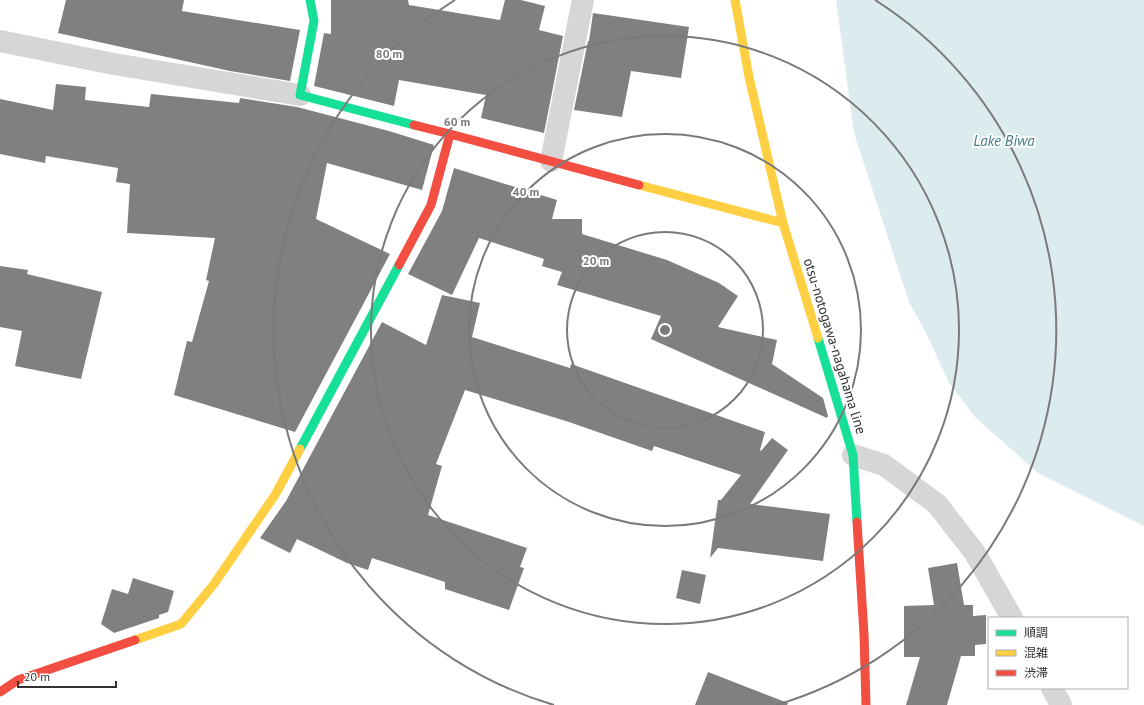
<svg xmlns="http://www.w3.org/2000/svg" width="1144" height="705" font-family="'PT Sans','Noto Sans JP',sans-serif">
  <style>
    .water { fill: #dbebee }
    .building { fill: #808080 }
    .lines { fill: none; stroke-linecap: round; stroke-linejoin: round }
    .street { stroke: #d6d6d6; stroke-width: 22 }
    .fast { stroke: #16e098; stroke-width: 9 }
    .slow { stroke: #ffcf43; stroke-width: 9 }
    .jam { stroke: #f24e42; stroke-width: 9 }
    .ring { fill: none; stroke: #7a7a7a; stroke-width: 2 }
    .labels { text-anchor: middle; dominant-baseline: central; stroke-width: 4; stroke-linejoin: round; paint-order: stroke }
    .street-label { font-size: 14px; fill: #323232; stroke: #fff }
    .water-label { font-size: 15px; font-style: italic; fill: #437b88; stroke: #fff }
    .centre { fill: #7a7a7a; stroke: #fff; stroke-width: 2 }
    .ring-label { font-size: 12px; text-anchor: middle; font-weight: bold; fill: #7a7a7a; stroke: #fff; stroke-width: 4; stroke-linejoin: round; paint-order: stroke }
  </style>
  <rect width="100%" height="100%" fill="#fff"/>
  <path class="water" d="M 836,0 L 1144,0 L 1144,526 L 1038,473 L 975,417 L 949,383 L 927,335 L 909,302 L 854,133 Z"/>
  <path class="building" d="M 66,0 L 184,0 L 182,11 L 300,30 L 290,81 L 230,71 L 58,33 Z
    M 331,0 L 408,0 L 409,5 L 500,20 L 505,0 L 521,0 L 545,6 L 539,30 L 563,36 L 544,133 L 481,118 L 486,95 L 399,80 L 394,106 L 314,86 L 324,33 L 331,34 Z
    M 593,13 L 689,27 L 681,78 L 631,71 L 622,117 L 574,110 L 588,41 L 589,41 Z
    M 56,84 L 86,87 L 85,100 L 149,107 L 151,94 L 239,103 L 240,98 L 297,107 L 389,131 L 434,145 L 422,190 L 327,163 L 316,219 L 390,254 L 295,432 L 174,395 L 187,341 L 192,342 L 209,281 L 206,280 L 215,238 L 127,233 L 130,184 L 116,182 L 118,168 L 46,156 L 45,163 L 0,154 L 0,99 L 53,110 Z
    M 454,168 L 557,200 L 552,219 L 582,219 L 582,234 L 667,260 L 719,283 L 738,296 L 718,327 L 777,340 L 772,364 L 823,398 L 828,416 L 827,418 L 651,339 L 661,316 L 557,285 L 562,272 L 542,266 L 544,259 L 479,238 L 452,295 L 408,274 L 442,211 Z
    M 0,266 L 28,270 L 27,274 L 102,292 L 81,379 L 15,366 L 22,331 L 0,327 Z
    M 442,295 L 480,303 L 472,337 L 570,368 L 571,364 L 765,432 L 760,450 L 761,451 L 772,438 L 788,450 L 750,504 L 830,514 L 823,561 L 718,548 L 710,558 L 718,500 L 721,500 L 741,475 L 654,446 L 652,451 L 569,422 L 465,390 L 436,464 L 442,466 L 428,515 L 527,548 L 520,567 L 524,568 L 509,610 L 445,589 L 445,582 L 372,558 L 368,570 L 347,563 L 297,539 L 290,553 L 260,538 L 286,501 L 382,322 L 426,345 Z
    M 957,563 L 964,605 L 973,605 L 973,616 L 986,615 L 986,644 L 975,645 L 975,656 L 961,656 L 947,705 L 906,705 L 920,657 L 904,657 L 904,606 L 934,605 L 928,568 Z
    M 682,570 L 706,575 L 700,604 L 676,598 Z
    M 133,578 L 174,591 L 168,612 L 159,615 L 159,618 L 114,633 L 101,624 L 112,589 L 128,594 Z
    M 708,672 L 788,703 L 787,705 L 695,705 Z"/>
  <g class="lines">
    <path class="street" d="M 0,41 L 114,64 L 300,95
      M 551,161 L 583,0
      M 853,455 L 884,465 L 937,504 L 975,553 L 1012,618
      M 1052,688 L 1061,705"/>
    <path class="fast" d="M 310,0 L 314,21 L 300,95 L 414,125
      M 818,338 L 853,455 L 857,522
      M 300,449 L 399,265"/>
    <path class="slow" d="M 735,0 L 749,77 L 783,223 L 818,338
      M 639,185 L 783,223
      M 135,640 L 181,624 L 214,584 L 275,495 L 300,449"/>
    <path class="jam" d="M 450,134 L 639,185
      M 399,265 L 431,205 L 450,134 L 414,125
      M 857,522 L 864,634 L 866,705
      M 0,692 L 18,680 L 135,640"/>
  </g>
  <g class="ring">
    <circle cx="665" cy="330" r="98"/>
    <circle cx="665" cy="330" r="196"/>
    <circle cx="665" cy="330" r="294"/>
    <path d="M554 705A391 391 0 0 1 455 0M875 0A391 391 0 0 1 776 705"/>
  </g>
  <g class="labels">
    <g class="street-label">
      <text transform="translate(835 346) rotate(73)">otsu-notogawa-nagahama line</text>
    </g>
    <g class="water-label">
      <text x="1004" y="140">Lake Biwa</text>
    </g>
  </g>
  <circle cx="665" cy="330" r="6" class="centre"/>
  <g class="ring-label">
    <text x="389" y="58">80 m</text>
    <text x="457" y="126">60 m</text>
    <text x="526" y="196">40 m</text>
    <text x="596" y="265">20 m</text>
  </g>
  <rect x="988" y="617" width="140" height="72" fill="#ffffff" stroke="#adadad"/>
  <rect x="996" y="630" width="20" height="6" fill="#16e098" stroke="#adadad"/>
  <text x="1024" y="637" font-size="12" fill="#323232">順調</text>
  <rect x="996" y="650" width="20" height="6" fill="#ffcf43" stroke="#adadad"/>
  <text x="1024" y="657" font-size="12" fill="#323232">混雑</text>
  <rect x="996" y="670" width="20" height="6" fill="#f24e42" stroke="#adadad"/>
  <text x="1024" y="677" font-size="12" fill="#323232">渋滞</text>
  <path d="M18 681v6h98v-6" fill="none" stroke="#323232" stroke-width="2"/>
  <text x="24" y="681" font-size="12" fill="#323232" stroke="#ffffff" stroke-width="3" paint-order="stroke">20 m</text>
</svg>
